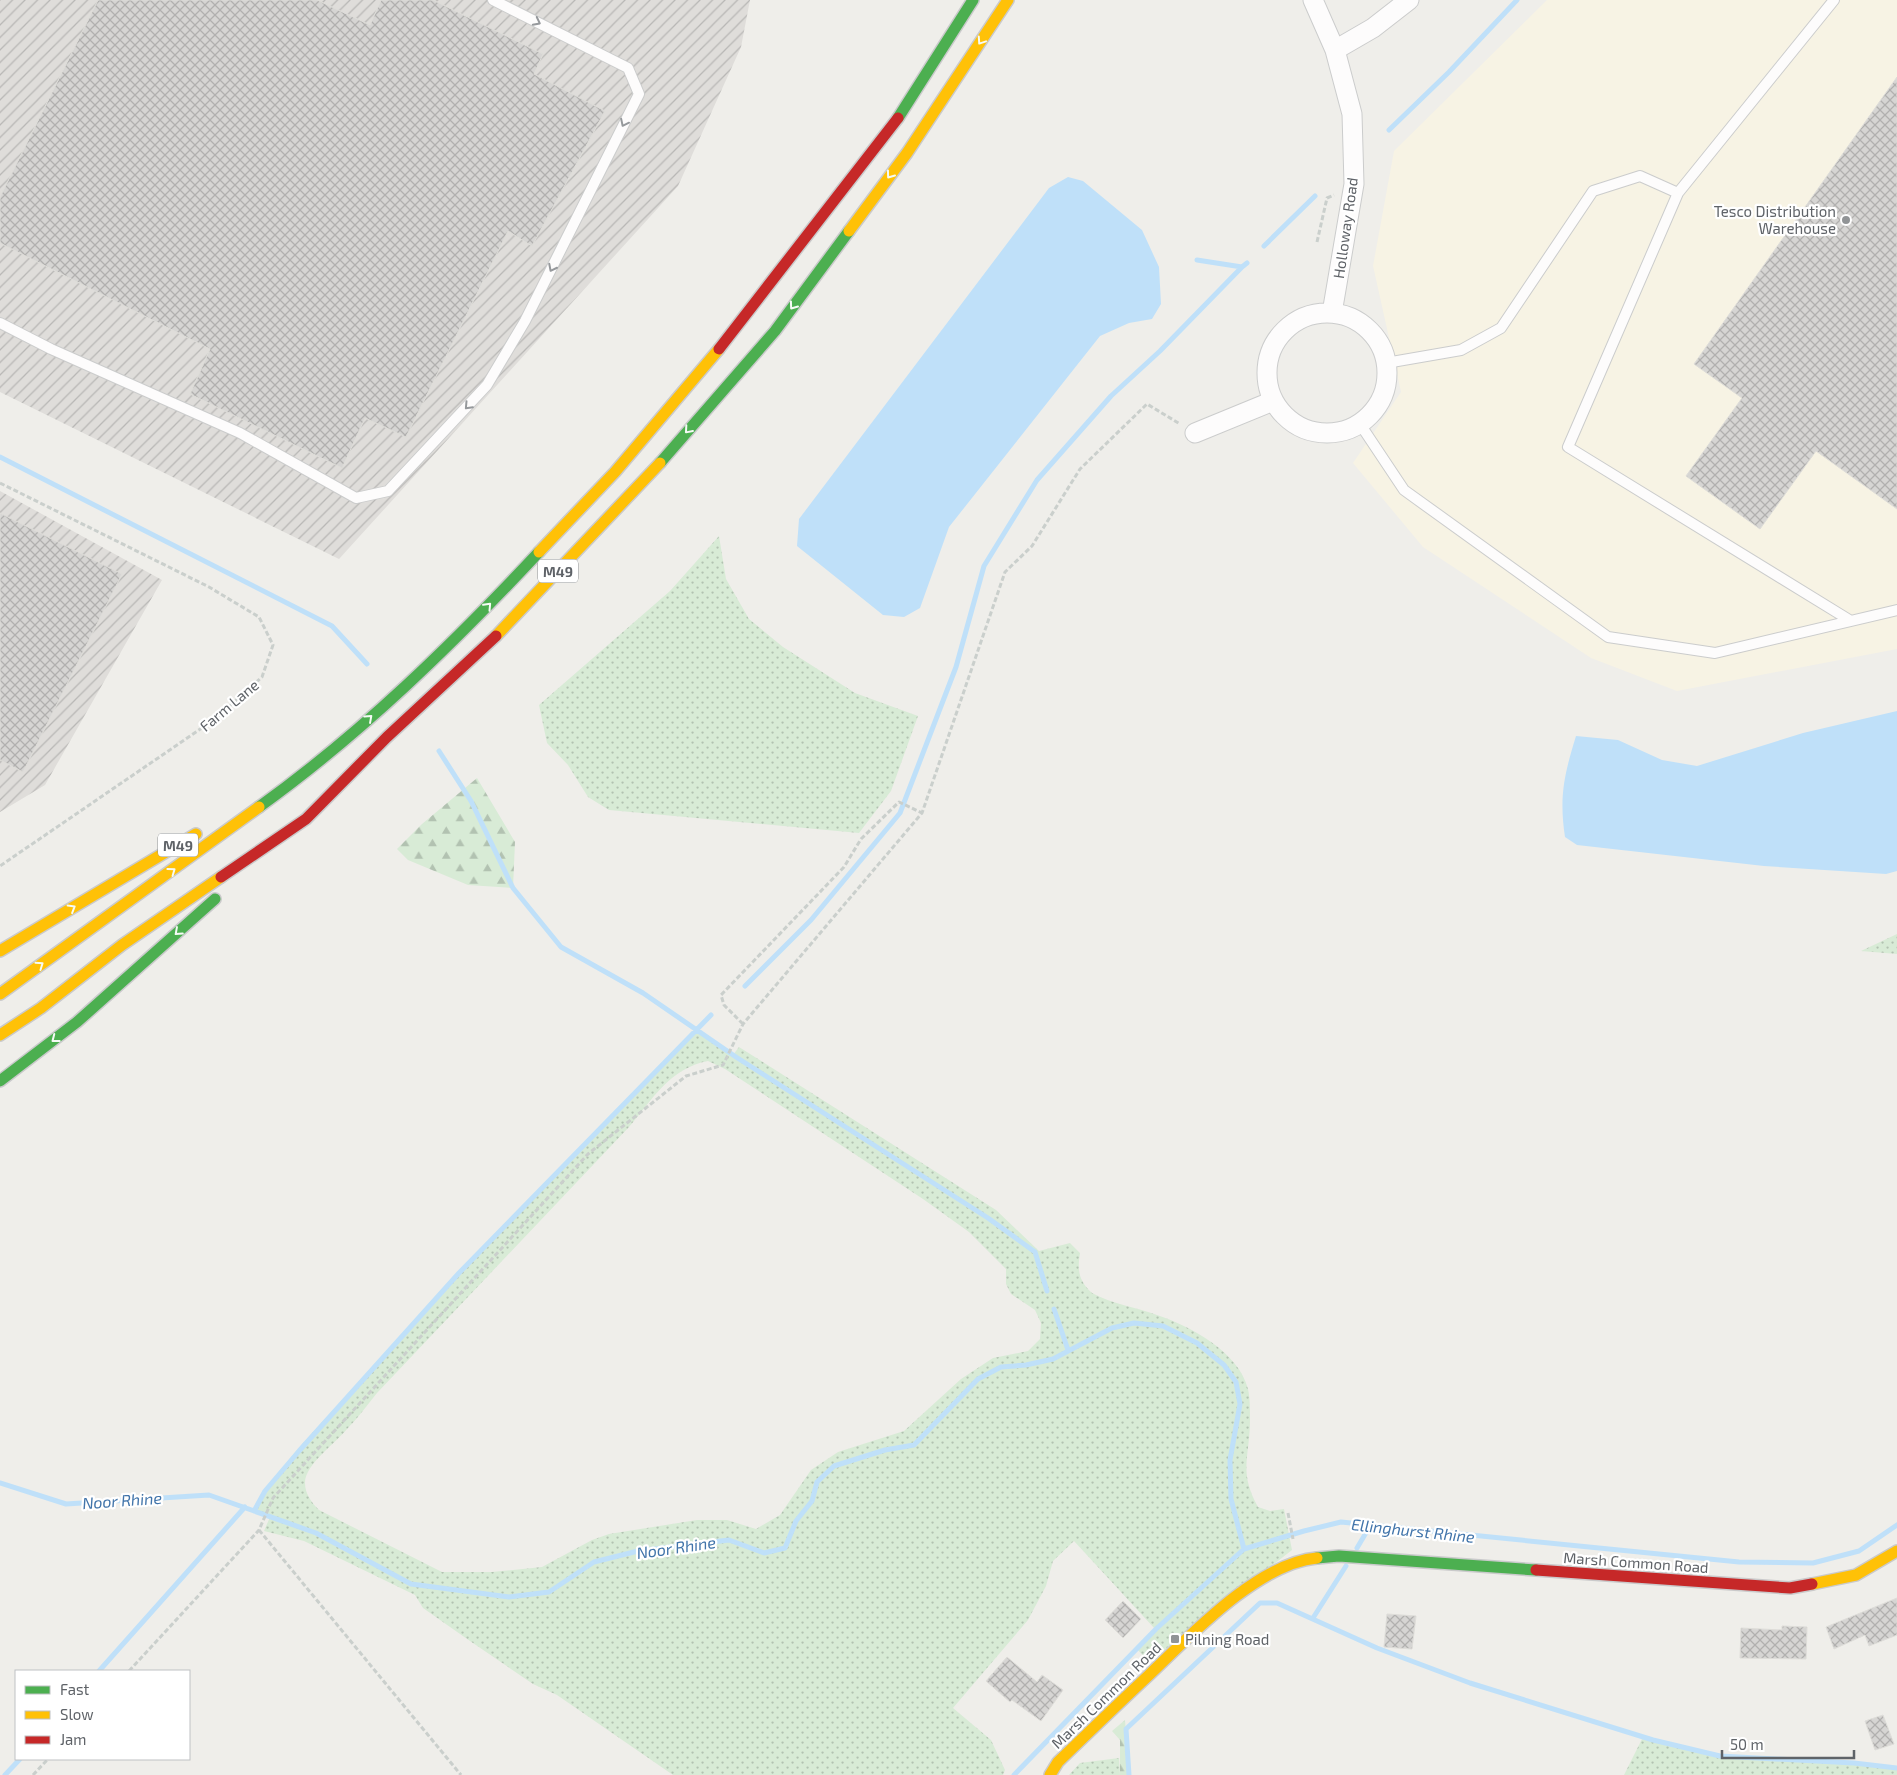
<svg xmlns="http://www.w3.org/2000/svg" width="1897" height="1775" font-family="'Exo 2',sans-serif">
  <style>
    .commercial { fill: #f7f3e4 }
    .industrial { fill: url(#industrial-furrows) }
    .grass { fill: url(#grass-dots); fill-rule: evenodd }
    .forest { fill: url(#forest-firs) }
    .water { fill: #bfe0f9 }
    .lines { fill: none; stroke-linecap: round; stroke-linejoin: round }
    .stream { stroke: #bfe0f9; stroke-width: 5 }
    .building { fill: url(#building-cross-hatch); stroke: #deddd9 }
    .lane-casing { stroke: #cbcccc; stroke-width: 12 }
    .street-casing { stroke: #cbcccc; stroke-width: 21 }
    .fast-casing { stroke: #cacacb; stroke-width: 14 }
    .slow-casing { stroke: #cacacb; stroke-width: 14 }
    .jam-casing { stroke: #cacacb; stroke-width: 14 }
    .path { stroke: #cacfcc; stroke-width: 3; stroke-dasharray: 5 2.5; stroke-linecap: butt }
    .lane { stroke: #fdfcfc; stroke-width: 10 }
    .street { stroke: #fdfcfc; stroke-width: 19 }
    .fast { stroke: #4caf50; stroke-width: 11 }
    .slow { stroke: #ffc107; stroke-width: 11 }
    .jam { stroke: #c62828; stroke-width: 11 }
    .oneway { stroke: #96999c }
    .oneway2 { stroke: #f6fbf6 }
    .poi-dot { fill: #919496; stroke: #fff; stroke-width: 2 }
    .labels { text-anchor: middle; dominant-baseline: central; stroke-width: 4.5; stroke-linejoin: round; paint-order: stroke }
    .shield { fill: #fff; stroke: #8f9295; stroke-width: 1 }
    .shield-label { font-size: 14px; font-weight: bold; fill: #5f6368 }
    .poi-label { font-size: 15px; fill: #5f6368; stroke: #fff; text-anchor: end }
    .street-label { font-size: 15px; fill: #5f6368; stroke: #fff }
    .water-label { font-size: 16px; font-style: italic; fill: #4174aa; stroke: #fff }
  </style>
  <defs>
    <pattern id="industrial-furrows" width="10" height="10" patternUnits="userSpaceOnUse" patternTransform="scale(1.25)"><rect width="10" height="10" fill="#dfddda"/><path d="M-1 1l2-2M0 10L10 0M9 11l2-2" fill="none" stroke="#b8b7b5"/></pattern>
    <pattern id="grass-dots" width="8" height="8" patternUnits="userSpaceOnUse" patternTransform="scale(1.25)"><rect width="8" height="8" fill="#d8ebd6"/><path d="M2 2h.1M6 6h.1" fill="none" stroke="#b2c2b1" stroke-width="1.8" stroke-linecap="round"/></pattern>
    <pattern id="forest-firs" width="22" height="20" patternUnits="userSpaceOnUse" patternTransform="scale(1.25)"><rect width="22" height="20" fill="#d8ebd6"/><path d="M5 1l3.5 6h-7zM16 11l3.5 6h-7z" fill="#b2c2b1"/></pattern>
    <pattern id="building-cross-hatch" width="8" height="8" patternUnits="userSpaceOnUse" patternTransform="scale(1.25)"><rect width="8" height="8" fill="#d6d5d3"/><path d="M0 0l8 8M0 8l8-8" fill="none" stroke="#b1b0af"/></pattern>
  </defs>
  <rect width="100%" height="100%" fill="#efeeea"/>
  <path class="commercial" d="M 1547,0 L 1897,0 L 1897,649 L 1677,691 L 1591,658 L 1423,547 L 1353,463 L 1401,392 L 1373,266 L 1394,151 Z"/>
  <path class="industrial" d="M 0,0 L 750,0 L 741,47 L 678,186 L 339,559 L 0,392 Z
    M 0,491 L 162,580 L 45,785 L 0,812 Z"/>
  <path class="grass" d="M 719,536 L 726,579 L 749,619 L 783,647 L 855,693 L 918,716 L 891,791 L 859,833 L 609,810 L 588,797 L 568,765 L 547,743 L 539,705 L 670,591 Z
    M 1897,934 L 1897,954 L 1861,951 Z
    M 695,1029 L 733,1055 L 739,1047 L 996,1210 L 1039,1251 L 1070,1243 L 1080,1253 C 1077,1271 1079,1281 1092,1293 C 1112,1304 1136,1307 1157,1315 C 1190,1326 1239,1352 1248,1389 C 1250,1398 1250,1410 1250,1419 C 1250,1457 1238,1471 1258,1507 L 1270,1511 L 1284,1509 L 1292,1550 L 1149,1662 L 1136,1648 L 1155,1629 L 1074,1541 L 1053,1561 L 1046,1586 L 1028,1620 L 953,1708 L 991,1740 L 1005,1770 L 1003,1775 L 673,1775 L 557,1695 L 533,1684 L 470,1641 L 423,1608 L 415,1595 L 304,1541 L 264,1531 L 270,1517 L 254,1511 C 285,1455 337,1408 380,1361 C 482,1247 589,1139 695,1029 ZM 708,1061 L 725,1069 L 923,1199 L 969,1232 L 1006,1269 L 1006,1284 L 1011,1294 L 1035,1310 L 1041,1323 L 1040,1339 L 1028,1351 L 993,1358 L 961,1379 L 904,1431 L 838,1452 L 811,1470 L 780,1515 L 756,1529 L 727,1520 L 697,1520 L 609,1534 L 592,1540 L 542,1567 L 492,1572 L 442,1572 L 319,1510 C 312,1503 305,1494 305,1483 C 305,1464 336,1443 347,1429 C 358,1418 367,1405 377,1393 L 629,1127 C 652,1100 670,1068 708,1061 Z
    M 1643,1737 L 1720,1756 L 1854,1763 L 1897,1768 L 1897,1775 L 1624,1775 Z
    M 1119,1758 L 1120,1775 L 1069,1775 L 1080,1763 Z"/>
  <path class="forest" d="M 477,778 L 515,842 L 513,888 L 468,885 L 408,860 L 397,849 L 422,824 Z
    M 1125,1720 L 1129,1775 L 1120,1775 L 1120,1740 L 1112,1731 Z"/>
  <path class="water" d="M 1068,177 L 1083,181 L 1142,230 L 1159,267 L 1161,304 L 1152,319 L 1129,323 L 1100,336 L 949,527 L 920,608 L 904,617 L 883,615 L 797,546 L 799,519 L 1049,188 Z
    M 1897,711 L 1897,871 L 1886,874 L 1764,866 L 1577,845 L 1565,837 C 1559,797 1564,775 1576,736 L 1618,740 L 1662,760 L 1697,766 L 1803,733 Z"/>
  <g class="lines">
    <path class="stream" d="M 1389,130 L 1449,72 L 1517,0
      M 1264,246 L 1315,196
      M 1197,260 L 1242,267 L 1247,263
      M 0,457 L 332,626 L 367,664
      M 439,751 L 471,801 L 513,888 L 561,947 L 643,993 L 736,1057 L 988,1218 L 1035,1252 L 1047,1291
      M 745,986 L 811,920 L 900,813 L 956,667 L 984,566 L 1037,480 L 1111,396 L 1160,351 L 1242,267
      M 1054,1309 L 1068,1350
      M 0,1483 L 66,1504 L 209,1495 L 316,1533 L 411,1584 L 509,1597 L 549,1592 L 594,1562 L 638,1551 L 729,1540 L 764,1553 L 785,1548 L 796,1521 L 812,1501 L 817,1482 L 834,1466 L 885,1450 L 914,1445 L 978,1379 L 1001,1367 L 1026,1365 L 1053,1359 L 1112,1328 L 1134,1323 L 1163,1326 L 1197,1343 L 1224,1365 L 1236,1382 L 1240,1404 L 1230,1460 L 1231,1499 L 1244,1549
      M 254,1511 L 265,1491 L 299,1451 L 459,1273 L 711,1015
      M 1357,1548 L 1370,1526
      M 1313,1618 L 1346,1566
      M 99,1671 L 245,1507
      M 5,1775 L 20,1759
      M 1014,1775 L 1156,1629 L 1244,1549 L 1304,1531 L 1341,1522 L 1739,1562 L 1813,1563 L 1859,1551 L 1897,1525
      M 1129,1775 L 1126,1729 L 1260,1603 L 1277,1603 L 1377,1648 L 1470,1683 L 1653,1740 L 1720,1756 L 1854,1763 L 1897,1768"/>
  </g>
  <path class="building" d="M 98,0 L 317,0 L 370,25 L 381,0 L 433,0 L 543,54 L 534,74 L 605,111 L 532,246 L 508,231 L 406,437 L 365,418 L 342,468 L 190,394 L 210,349 L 0,243 L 0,197 Z
    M 1897,77 L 1897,509 L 1816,451 L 1760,529 L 1686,476 L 1742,398 L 1694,364 Z
    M 0,513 L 122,574 L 23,772 L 0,760 Z
    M 1897,1598 L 1897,1635 L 1869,1646 L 1865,1635 L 1834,1649 L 1826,1627 Z
    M 1123,1601 L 1141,1619 L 1123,1638 L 1105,1620 Z
    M 1387,1614 L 1416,1616 L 1412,1649 L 1384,1647 Z
    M 1782,1626 L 1807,1627 L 1806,1659 L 1740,1658 L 1741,1628 L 1782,1630 Z
    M 1007,1657 L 1037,1682 L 1042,1675 L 1063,1690 L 1041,1721 L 1012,1700 L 1010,1702 L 986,1681 Z
    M 1883,1715 L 1894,1744 L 1875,1750 L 1865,1721 Z"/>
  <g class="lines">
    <g class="lane-casing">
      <path id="lane" d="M 1834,0 L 1678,193 L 1568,447 L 1851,621
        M 0,323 L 51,349 L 240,433 L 356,498 L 388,491 L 487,385 L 525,321 L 639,94 L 628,68 L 493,0
        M 1386,363 L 1461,350 L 1501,328 L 1593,191 L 1640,176 L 1678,193
        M 1360,424 L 1404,490 L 1608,637 L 1715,653 L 1897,610"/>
    </g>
    <g class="street-casing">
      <path id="street" d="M 1313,0 L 1335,50 L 1352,114 L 1354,184 L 1332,313
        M 1335,50 L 1373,28 L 1409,0
        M1267 373a60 60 0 1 1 120 0a60 60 0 1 1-120 0Z
        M 1195,433 L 1273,401"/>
    </g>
    <g class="fast-casing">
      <path id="fast" d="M 898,118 L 973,0
        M 660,463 L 775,331 L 849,231
        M 259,807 C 362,733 453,644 539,552
        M 0,1081 L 77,1022 L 215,899
        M 1317,1558 L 1339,1556 L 1536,1570"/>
    </g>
    <g class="slow-casing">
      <path id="slow" d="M 849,231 L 907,153 L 1008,0
        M 539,552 L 615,472 L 719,349
        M 496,636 L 660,463
        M 0,951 L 196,834
        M 0,994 L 259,807
        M 0,1035 L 41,1008 L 122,945 L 221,877
        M 1812,1584 L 1856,1575 L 1897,1551
        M 1050,1775 L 1058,1762 C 1088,1733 1118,1704 1149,1675 C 1190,1636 1258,1563 1317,1558"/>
    </g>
    <g class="jam-casing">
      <path id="jam" d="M 719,349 L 898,118
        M 221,877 L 306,819 L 387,737 L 496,636
        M 1536,1570 L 1790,1588 L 1812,1584"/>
    </g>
    <path class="path" d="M 1317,242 L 1327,198 L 1334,195
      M 0,483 L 209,587 L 259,617 L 273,645 L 262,677 L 215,719 L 0,866
      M 743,1024 L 724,1005 L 721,995 L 844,867 L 861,839 L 899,802 L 922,813
      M 1288,1513 L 1293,1539
      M 259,1530 L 461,1775
      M 129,1671 L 259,1530 L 273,1498 L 588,1154 L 686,1076 L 723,1065 L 743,1024 L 922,813 L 1005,572 L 1032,546 L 1080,469 L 1147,404 L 1180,424
      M 33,1775 L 48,1759"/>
    <use href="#lane" class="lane"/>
    <use href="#street" class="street"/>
    <use href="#fast" class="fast"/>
    <use href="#slow" class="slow"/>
    <use href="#jam" class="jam"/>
  </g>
  <defs><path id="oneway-chevron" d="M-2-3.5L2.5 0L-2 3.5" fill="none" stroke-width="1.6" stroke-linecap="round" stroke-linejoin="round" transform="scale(1.25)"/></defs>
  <g class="oneway">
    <use href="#oneway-chevron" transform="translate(537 22) rotate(27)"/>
    <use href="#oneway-chevron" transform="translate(624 123) rotate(116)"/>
    <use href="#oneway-chevron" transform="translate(552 268) rotate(117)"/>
    <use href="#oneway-chevron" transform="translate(468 406) rotate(133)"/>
  </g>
  <g class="oneway2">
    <use href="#oneway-chevron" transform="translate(981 41) rotate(124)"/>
    <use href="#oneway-chevron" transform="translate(890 175) rotate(126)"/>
    <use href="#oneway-chevron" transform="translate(793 306) rotate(126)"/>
    <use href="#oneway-chevron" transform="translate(688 430) rotate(131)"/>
    <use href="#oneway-chevron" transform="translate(488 606) rotate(-47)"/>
    <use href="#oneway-chevron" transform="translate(369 718) rotate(-42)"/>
    <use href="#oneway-chevron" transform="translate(172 871) rotate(-36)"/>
    <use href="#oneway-chevron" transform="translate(72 908) rotate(-31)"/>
    <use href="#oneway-chevron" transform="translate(178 932) rotate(138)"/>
    <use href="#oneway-chevron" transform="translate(40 965) rotate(-35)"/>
    <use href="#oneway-chevron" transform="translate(55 1039) rotate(142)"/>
  </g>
  <g class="poi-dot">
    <circle cx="1846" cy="220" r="5"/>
    <rect x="1170" y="1634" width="10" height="10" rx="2.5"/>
  </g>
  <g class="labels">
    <g class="shield">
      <rect x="538" y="559.5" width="40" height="23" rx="4"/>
      <rect x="158" y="833.5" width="40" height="23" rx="4"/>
    </g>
    <g class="shield-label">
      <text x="558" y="571">M49</text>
      <text x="178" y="845">M49</text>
    </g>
    <g class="poi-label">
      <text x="1836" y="211">Tesco Distribution<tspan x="1836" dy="17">Warehouse</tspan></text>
      <text x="1185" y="1639" text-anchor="start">Pilning Road</text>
    </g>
    <g class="street-label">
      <text transform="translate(1345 228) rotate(-82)">Holloway Road</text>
      <text transform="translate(229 705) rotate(-40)">Farm Lane</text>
      <text transform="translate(1636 1562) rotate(4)">Marsh Common Road</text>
      <text transform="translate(1106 1695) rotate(-44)">Marsh Common Road</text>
    </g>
    <g class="water-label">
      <text transform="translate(122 1500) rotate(-4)">Noor Rhine</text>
      <text transform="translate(1413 1530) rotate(6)">Ellinghurst Rhine</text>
      <text transform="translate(676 1547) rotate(-8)">Noor Rhine</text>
    </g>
  </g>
  <rect x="15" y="1670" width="175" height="90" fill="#ffffff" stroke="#bfc1c3"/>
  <rect x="25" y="1686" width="25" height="8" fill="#4caf50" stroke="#bfc1c3"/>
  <text x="60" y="1695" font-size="15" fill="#5f6368">Fast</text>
  <rect x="25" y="1711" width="25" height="8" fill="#ffc107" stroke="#bfc1c3"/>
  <text x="60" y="1720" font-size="15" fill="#5f6368">Slow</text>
  <rect x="25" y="1736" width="25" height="8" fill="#c62828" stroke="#bfc1c3"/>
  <text x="60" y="1745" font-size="15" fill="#5f6368">Jam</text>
  <path d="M1722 1750v8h132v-8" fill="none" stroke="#5f6368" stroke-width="2.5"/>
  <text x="1730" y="1750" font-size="15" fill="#5f6368" stroke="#ffffff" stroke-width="4" paint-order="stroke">50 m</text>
</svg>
